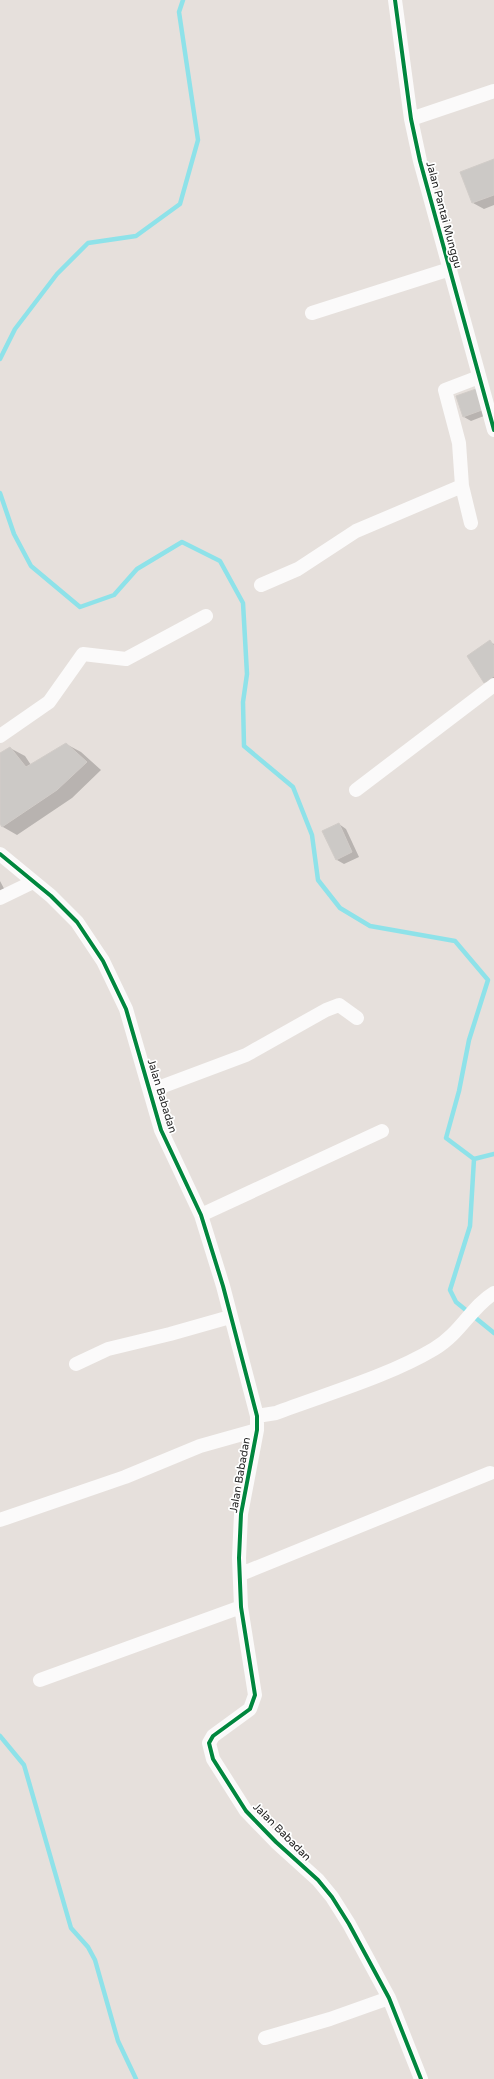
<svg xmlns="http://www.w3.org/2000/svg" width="494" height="2079" font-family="'Varela Round',sans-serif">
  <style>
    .shadow { fill: #0003 }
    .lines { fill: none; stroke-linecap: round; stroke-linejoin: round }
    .stream { stroke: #8ee2e9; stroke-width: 4.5 }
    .building { fill: #ccc9c6; stroke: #d1ccc8 }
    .minor { stroke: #fbfafa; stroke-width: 14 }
    .cycleway-casing { stroke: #fff; stroke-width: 6 }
    .cycleway { stroke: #00873e; stroke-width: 4 }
    .labels { text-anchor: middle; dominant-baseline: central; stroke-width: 3.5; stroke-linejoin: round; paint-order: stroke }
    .street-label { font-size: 11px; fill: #272727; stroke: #fff }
  </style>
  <rect width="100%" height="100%" fill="#e6e0dc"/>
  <path class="shadow" d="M 494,160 L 494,205 L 484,209 L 473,203 Z
    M 476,390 L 489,414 L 471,421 L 464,417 Z
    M 490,642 L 494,644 L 494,685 L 492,686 L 485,682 Z
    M 66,744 L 81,752 L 101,770 L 72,798 L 17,835 L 3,827 L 0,822 L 0,754 L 10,748 L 25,756 L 31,765 Z
    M 339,824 L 346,829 L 359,857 L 344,864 L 337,860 Z
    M 0,881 L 8,896 L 0,900 Z"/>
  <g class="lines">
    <path class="stream" d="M 0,359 L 15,329 L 57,274 L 88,243 L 136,236 L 180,204 L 198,140 L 179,12 L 183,0
      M 0,493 L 14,534 L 31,566 L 80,607 L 114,595 L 137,569 L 182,542 L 220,561 L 243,603 L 247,674 L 243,702 L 244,746 L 293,787 L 312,835 L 318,880 L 340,908 L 370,926 L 455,941 L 488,980 L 469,1040 L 459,1091 L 446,1138 L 474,1159 L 494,1154
      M 474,1159 L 470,1226 L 450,1290 L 456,1302 L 494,1333
      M 0,1736 L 24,1765 L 71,1928 L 88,1947 L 95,1960 L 118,2041 L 136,2079"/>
  </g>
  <path class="building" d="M 494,159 L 494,195 L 472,203 L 460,172 Z
    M 476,389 L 482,410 L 463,417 L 456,396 Z
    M 490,640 L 494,646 L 494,676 L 484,683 L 467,656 Z
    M 66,743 L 87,762 L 57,790 L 2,827 L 0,824 L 0,753 L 10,747 L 26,767 Z
    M 339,823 L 352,852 L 336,860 L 322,831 Z"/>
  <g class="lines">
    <path class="minor" d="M 395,0 L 411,119 L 420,161 L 494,430
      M 411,119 L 494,91
      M 312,313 L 450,269
      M 462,486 L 471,523
      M 261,585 L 298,569 L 356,531 L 462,486 L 459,443 L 445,390 L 479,377
      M 0,736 L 49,702 L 83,654 L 126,659 L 206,616
      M 356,790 L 494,685
      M 0,854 L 51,896 L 77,922 L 103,961 L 126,1009 L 161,1130 L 201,1215 L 223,1286 L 257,1416 L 257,1430 L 241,1514 L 239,1558 L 241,1607 L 255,1695 L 250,1709 L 213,1736 L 209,1743 L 213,1759 L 246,1811 L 276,1842 L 318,1880 L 332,1897 L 349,1924 L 389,1998 L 421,2079
      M 0,898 L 33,882
      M 150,1091 L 246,1055 L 326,1010 L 339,1005 L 357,1018
      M 201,1215 L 382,1131
      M 76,1364 L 108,1349 L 170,1334 L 230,1317
      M 257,1416 L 276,1413 C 326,1394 389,1376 434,1349 C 460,1334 472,1306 494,1293
      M 0,1520 L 125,1477 L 200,1446 L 257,1430
      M 241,1574 L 490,1473
      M 40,1680 L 241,1607
      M 265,2038 L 330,2019 L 389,1998"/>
    <g class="cycleway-casing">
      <path id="cycleway" d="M 395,0 L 411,119 L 420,161 L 494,430
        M 0,854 L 51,896 L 77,922 L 103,961 L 126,1009 L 161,1130 L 201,1215 L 223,1286 L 257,1416 L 257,1430 L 241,1514 L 239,1558 L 241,1607 L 255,1695 L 250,1709 L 213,1736 L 209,1743 L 213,1759 L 246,1811 L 276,1842 L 318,1880 L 332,1897 L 349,1924 L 389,1998 L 421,2079"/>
    </g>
    <use href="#cycleway" class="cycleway"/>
  </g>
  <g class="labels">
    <g class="street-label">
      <text transform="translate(444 215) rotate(75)">Jalan Pantai Munggu</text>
      <text transform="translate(162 1096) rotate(73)">Jalan Babadan</text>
      <text transform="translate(240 1475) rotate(-80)">Jalan Babadan</text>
      <text transform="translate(282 1832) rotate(45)">Jalan Babadan</text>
    </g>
  </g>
</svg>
